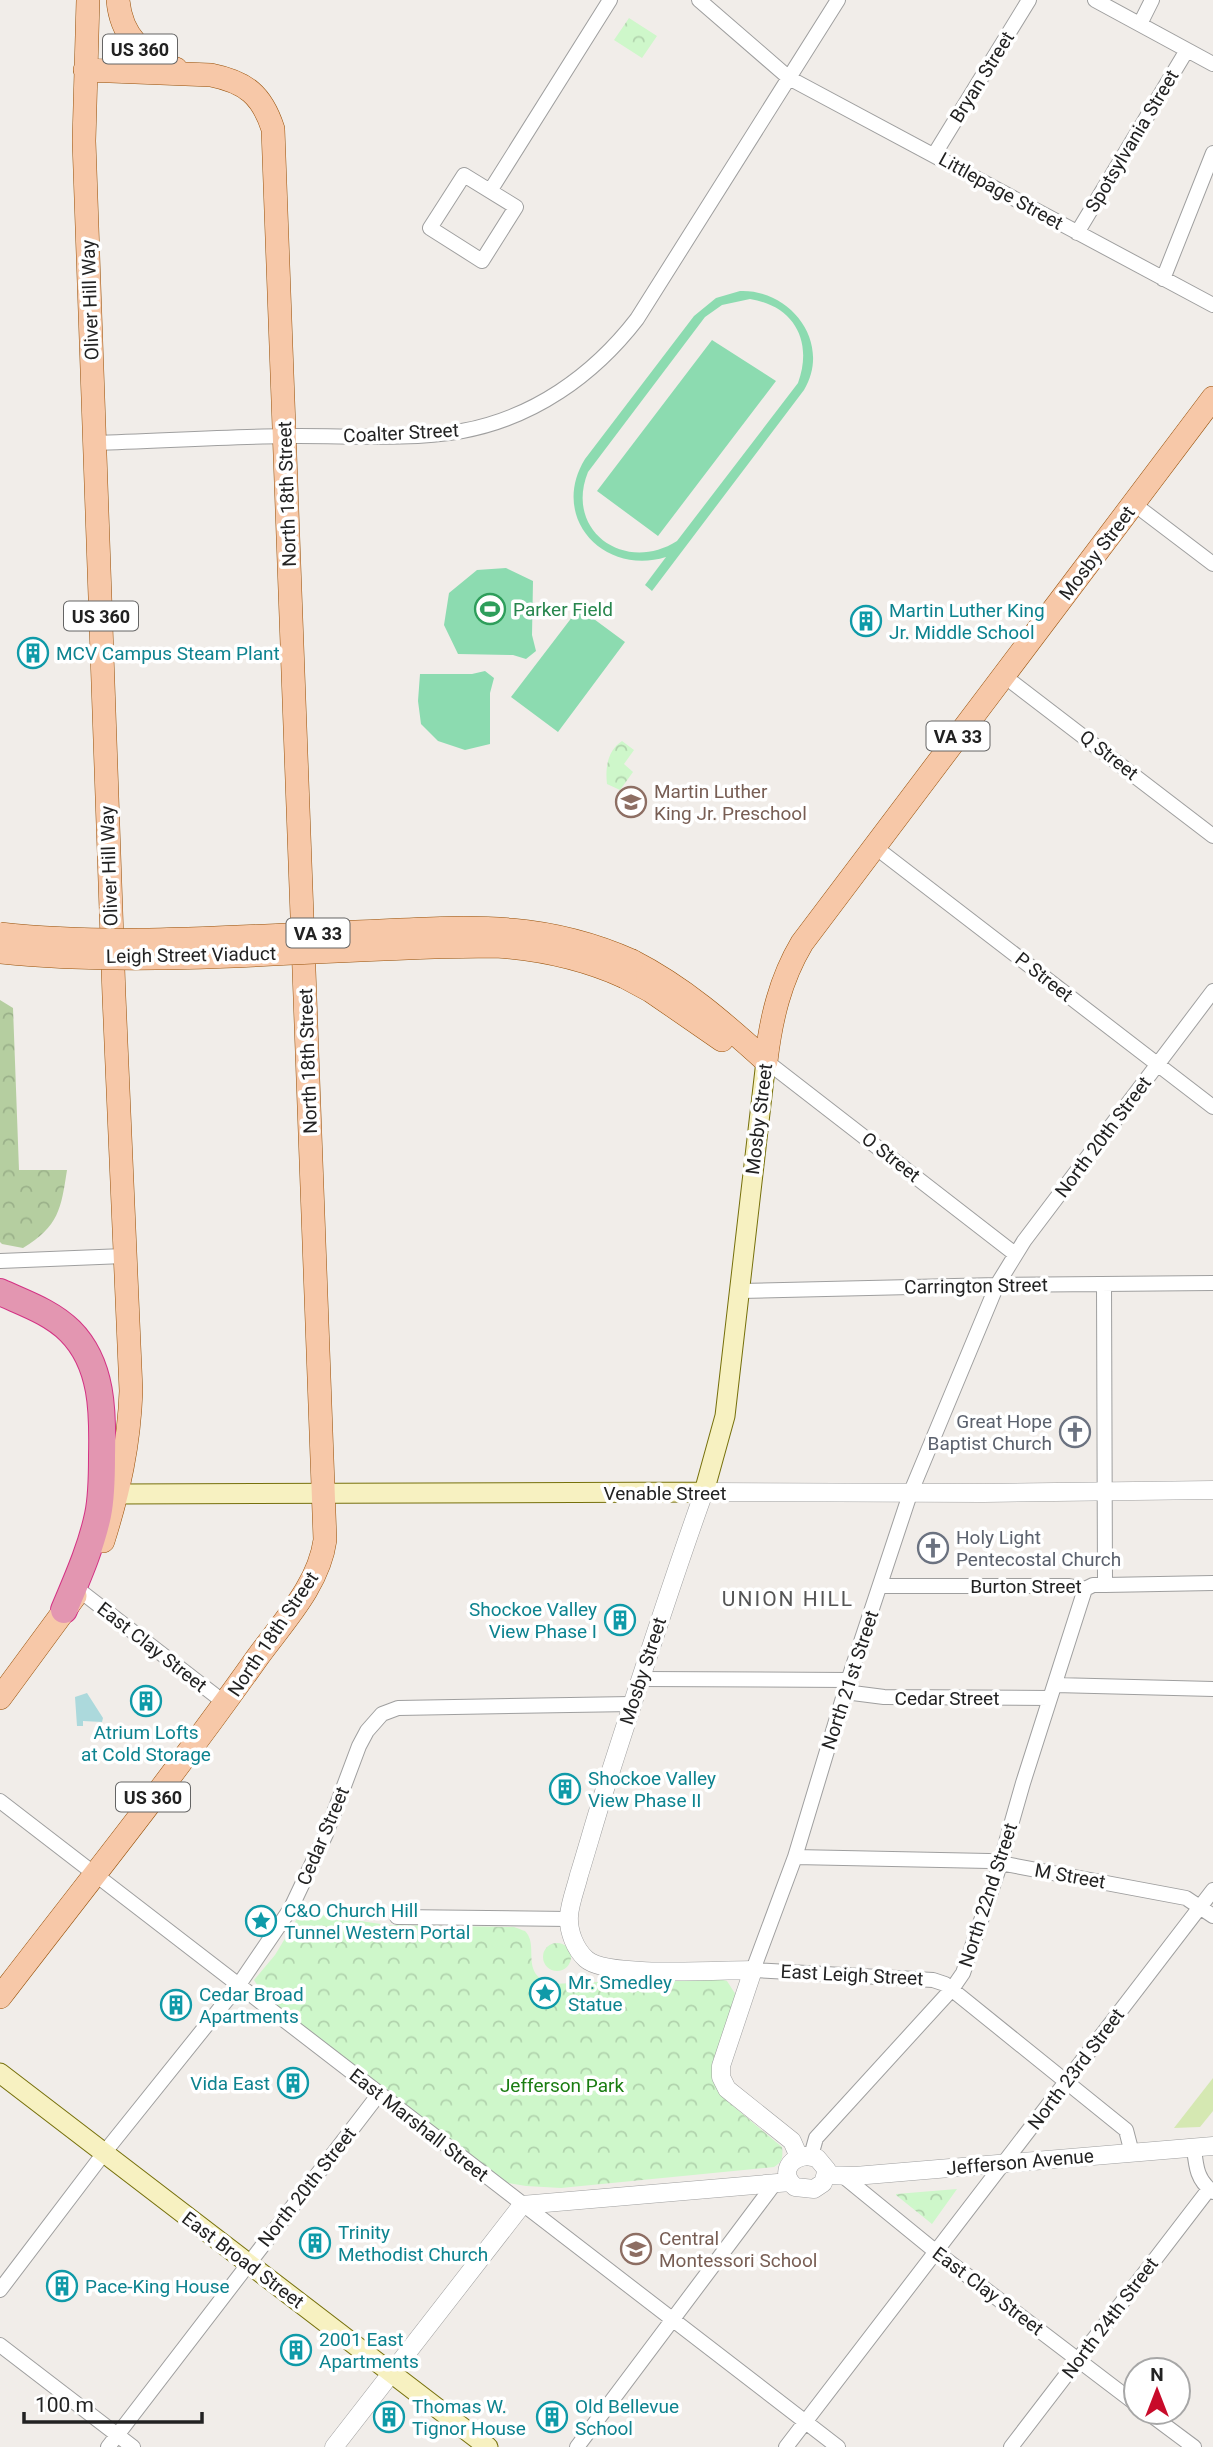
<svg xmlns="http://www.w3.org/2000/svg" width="1213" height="2447" font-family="Roboto,sans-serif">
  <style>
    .grass { fill: #d5e8b2 }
    .forest { fill: url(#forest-crowns) }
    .park { fill: url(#park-crowns) }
    .pitch { fill: #8cdbb0; fill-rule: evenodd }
    .water { fill: #acd9dc }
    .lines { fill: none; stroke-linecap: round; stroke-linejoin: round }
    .minor-casing { stroke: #9f9f9f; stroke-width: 16 }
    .tertiary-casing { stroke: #9f9f9f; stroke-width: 19 }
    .secondary-casing { stroke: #76700b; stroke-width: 21 }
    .primary-casing { stroke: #975008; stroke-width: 24 }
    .motorway-casing { stroke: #d33284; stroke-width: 28 }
    .minor { stroke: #fff; stroke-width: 14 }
    .tertiary { stroke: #fff; stroke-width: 18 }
    .secondary { stroke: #f7f1c1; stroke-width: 19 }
    .primary { stroke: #f7c8a8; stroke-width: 23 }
    .motorway { stroke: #e396b1; stroke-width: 26 }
    .primary-bridge-casing { stroke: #975008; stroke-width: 24; stroke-linecap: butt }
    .primary-bridge { stroke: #f7c8a8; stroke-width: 23 }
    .labels { text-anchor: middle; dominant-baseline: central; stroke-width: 7; stroke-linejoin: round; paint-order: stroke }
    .shield { fill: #fff; stroke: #646464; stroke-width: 2 }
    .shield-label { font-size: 18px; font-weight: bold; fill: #222 }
    .street-label { font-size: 19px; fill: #222; stroke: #fff }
    .leisure-label { font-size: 19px; fill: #27864d; stroke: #fff; text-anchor: start }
    .culture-label { font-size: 19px; fill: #0d838f; stroke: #fff; text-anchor: start }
    .education-label { font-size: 19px; fill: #785e54; stroke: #fff; text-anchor: start }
    .worship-label { font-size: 19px; fill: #5b616d; stroke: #fff; text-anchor: end }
    .park-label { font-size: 19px; fill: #1b7d12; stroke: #fff }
    .neighbourhood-label { font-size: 21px; letter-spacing: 2px; fill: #555; stroke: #fff }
  </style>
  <defs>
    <pattern id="forest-crowns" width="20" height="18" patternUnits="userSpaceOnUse" patternTransform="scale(1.75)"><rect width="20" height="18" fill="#b5cea0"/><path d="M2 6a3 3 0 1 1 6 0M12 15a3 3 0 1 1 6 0" fill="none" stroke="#9bb18a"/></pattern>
    <pattern id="park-crowns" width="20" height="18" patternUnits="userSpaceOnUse" patternTransform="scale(1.75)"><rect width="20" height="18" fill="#cef7ca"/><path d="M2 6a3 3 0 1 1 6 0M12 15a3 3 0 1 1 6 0" fill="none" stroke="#b1d3ad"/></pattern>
  </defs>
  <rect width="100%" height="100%" fill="#f1ede9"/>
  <path class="grass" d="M 1213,2078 L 1213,2111 L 1200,2127 L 1174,2128 Z"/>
  <path class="forest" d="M 0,1000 L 13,1008 L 19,1170 L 67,1170 C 61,1209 59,1226 23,1248 L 2,1244 L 0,1242 Z"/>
  <path class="park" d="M 629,18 L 657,36 L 642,58 L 614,40 Z
    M 622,741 L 634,750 L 624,764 L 633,772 L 620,790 L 607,784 C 605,767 608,750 622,741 Z
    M 301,1912 L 387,1925 L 514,1927 C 515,1927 524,1931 525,1931 C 540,1946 519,1973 551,1984 L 710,1977 L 727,1981 L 736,1995 L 720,2088 L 726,2100 L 782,2147 C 783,2156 783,2162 774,2167 L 561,2188 L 526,2186 L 490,2180 L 275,2014 L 254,1980 L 275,1955 Z
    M543 1957a14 14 0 1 1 28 0a14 14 0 1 1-28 0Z
    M 957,2189 L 932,2224 L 896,2195 L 896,2194 Z"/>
  <path class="pitch" d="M 740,291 C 791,289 832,343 804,390 L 652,591 L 645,585 L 666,557 C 604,576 549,518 585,459 L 694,316 L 716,298 ZM 750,299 C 795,306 813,342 798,383 L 677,541 C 625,574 564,531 588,472 L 705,317 L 722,305 Z
    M 712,340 L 776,381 L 658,536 L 597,491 Z
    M 506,568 L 533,581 L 532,635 L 536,651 L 526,659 L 513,655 L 458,654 L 444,625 L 449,593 L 477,570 Z
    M 579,608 L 625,642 L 558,732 L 511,697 Z
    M 485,671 L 494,678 L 490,693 L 490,744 L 465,750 L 438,741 L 421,724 L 418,701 L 420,674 L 472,674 Z"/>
  <path class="water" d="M 87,1693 L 103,1718 L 102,1722 L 83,1721 L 83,1726 L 77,1726 L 75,1697 Z"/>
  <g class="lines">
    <g class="minor-casing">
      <path id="minor" d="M 699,0 L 789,78 L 1213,305
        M 1095,0 L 1213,64
        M 1140,24 L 1152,0
        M 934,155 L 1029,0
        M 464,175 L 516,207 L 482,261 L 430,228 Z
        M 490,191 L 610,0
        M 1077,233 L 1187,50
        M 1163,279 L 1213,153
        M 95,443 C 158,441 222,437 286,436 C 344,435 404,441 462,431 C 533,418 593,376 637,319 L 838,0
        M 1134,504 L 1213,564
        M 1004,676 L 1213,836
        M 875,847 L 1213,1107
        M 766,1061 L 1015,1254
        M 0,1261 L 124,1256
        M 1104,1284 L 1105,1585
        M 740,1291 L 997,1285 L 1213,1283
        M 880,1586 L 1068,1586 L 1085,1589 L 1093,1585 L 1105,1585 L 1213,1583
        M 79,1590 L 225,1703
        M 640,1679 L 849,1680
        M 1055,1685 L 1213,1689
        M 845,1692 L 884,1697 L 1050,1698
        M 0,1801 L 838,2447
        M 795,1857 L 989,1861 L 1186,1898 L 1213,1916
        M 397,1917 L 569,1919
        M 1194,2148 C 1196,2167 1197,2180 1213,2192
        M 1132,2153 L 1126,2130 L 945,1984 L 933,1980 L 753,1970 L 795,1857 L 849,1678 L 910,1494 L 997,1285 L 1024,1241 L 1213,991
        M 811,2156 L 816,2138 L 952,1989 L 963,1973 L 997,1874 L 1023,1783 L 1085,1589
        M 843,2176 L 935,2251 L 1136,2404
        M 0,2290 L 104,2153 L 238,1986 L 291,1908 L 326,1834 L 359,1746 L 367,1731 L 382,1714 L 398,1708 L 632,1704
        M 0,2345 L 133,2447
        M 1147,2412 L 1194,2447
        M 108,2447 L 379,2094
        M 577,2447 L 775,2183
        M 786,2447 L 1213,1890
        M 1011,2447 L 1209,2189"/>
    </g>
    <g class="tertiary-casing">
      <path id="tertiary" d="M 806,2156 L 817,2158 L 827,2170 L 823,2183 L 814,2189 L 795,2187 C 780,2174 788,2159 806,2156 Z
        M 799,2157 L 792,2141 L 727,2089 L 721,2077 L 721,2066 L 753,1970 C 721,1970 606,1978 586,1959 C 575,1949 568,1931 569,1916 C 570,1902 576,1888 579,1875 C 588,1846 596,1817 605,1789 C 637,1689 669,1590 704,1492 L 984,1493 L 1213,1490
        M 827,2175 L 855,2176 L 1213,2146
        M 334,2447 L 522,2205 L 790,2182"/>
    </g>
    <g class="secondary-casing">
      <path id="secondary" d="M 118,1494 L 704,1492 L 725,1416 L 766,1061
        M 0,2073 L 488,2447"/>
    </g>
    <g class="primary-casing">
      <path id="primary" d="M 88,0 L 84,141 L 114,996 L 131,1391 C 129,1445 119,1490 103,1541
        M 118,0 C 121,37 144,57 176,69
        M 632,961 C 683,987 724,1023 766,1061
        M 625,977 L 651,991 L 722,1040
        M 766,1061 C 771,1019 780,980 802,943 L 1213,398
        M 0,1698 L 75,1596
        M 0,1997 C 86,1885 175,1774 257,1658 C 283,1622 319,1585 325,1540 L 273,129 C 262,95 246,82 211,75 L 85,70"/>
    </g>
    <g class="motorway-casing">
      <path id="motorway" d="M 0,1292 C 24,1303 51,1312 70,1331 C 103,1364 103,1413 102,1456 C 102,1475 102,1496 98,1515 C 91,1548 77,1579 64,1610"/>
    </g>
    <use href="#minor" class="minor"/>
    <use href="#tertiary" class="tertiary"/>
    <use href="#secondary" class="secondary"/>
    <use href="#primary" class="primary"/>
    <use href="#motorway" class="motorway"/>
    <g class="primary-bridge-casing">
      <path id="primary-bridge" d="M 0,934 C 118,947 238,936 356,932 C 457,928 536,918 632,961
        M 0,952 C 164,969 330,946 495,946 C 541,949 583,958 625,977"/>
    </g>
    <use href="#primary-bridge" class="primary-bridge"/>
  </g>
  <defs>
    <g id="stadium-ring" transform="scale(1.575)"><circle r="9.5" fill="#fff" stroke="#2e9e5b" stroke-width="1.5"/><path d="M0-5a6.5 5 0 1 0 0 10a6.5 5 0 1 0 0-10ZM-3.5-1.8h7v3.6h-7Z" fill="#2e9e5b"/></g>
    <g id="building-ring" transform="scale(1.575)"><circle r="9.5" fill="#fff" stroke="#0f9aa8" stroke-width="1.5"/><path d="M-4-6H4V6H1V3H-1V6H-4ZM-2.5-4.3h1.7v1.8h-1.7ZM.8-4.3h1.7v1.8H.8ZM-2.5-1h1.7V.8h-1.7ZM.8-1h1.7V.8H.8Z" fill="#0f9aa8"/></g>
    <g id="school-ring" transform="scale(1.575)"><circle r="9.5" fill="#fff" stroke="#8d6e63" stroke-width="1.5"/><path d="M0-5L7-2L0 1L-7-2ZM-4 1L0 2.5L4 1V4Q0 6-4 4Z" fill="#8d6e63"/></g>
    <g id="church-ring" transform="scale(1.575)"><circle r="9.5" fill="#fff" stroke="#6b7280" stroke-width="1.5"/><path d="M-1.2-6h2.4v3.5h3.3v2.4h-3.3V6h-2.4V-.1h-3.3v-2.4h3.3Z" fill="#6b7280"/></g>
    <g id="sight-ring" transform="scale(1.575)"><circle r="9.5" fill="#fff" stroke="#0f9aa8" stroke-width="1.5"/><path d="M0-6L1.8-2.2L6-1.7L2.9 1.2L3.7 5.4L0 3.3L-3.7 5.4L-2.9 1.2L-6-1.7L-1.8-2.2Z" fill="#0f9aa8"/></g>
  </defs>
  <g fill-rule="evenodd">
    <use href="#stadium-ring" x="490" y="609"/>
    <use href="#building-ring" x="866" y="621"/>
    <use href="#building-ring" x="33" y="653"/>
    <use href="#school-ring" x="631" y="802"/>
    <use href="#church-ring" x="1075" y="1432"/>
    <use href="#church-ring" x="933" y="1548"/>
    <use href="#building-ring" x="620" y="1620"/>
    <use href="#building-ring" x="146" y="1701"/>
    <use href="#building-ring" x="565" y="1789"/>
    <use href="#sight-ring" x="261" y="1921"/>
    <use href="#sight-ring" x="545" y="1993"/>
    <use href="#building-ring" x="176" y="2005"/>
    <use href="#building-ring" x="293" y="2083"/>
    <use href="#building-ring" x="315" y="2243"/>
    <use href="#school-ring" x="636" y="2249"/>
    <use href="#building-ring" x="62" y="2286"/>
    <use href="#building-ring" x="296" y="2350"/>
    <use href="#building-ring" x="389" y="2417"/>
    <use href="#building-ring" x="552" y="2417"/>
  </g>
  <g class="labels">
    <g class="shield">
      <rect x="103" y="34.5" width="74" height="29" rx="5"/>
      <rect x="64" y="601.5" width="74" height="29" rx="5"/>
      <rect x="926.5" y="721.5" width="63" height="29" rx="5"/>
      <rect x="286.5" y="918.5" width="63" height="29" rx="5"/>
      <rect x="116" y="1782.5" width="74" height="29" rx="5"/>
    </g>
    <g class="shield-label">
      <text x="140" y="49">US 360</text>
      <text x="101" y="616">US 360</text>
      <text x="958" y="736">VA 33</text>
      <text x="318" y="933">VA 33</text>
      <text x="153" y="1797">US 360</text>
    </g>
    <g class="street-label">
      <text transform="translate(982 77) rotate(-58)">Bryan Street</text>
      <text transform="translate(1132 141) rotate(-59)">Spotsylvania Street</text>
      <text transform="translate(1001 191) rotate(29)">Littlepage Street</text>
      <text transform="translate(90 300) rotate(-92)">Oliver Hill Way</text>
      <text transform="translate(401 433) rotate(-3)">Coalter Street</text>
      <text transform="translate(287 494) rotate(-92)">North 18th Street</text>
      <text transform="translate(1097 553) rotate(-53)">Mosby Street</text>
      <text transform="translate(1109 755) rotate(38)">Q Street</text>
      <text transform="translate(109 866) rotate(-92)">Oliver Hill Way</text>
      <text transform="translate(191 955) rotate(-1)">Leigh Street Viaduct</text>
      <text transform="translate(1044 977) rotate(38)">P Street</text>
      <text transform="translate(308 1061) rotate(-92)">North 18th Street</text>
      <text transform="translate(759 1119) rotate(-83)">Mosby Street</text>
      <text transform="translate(1103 1137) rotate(-53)">North 20th Street</text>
      <text transform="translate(891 1157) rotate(38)">O Street</text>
      <text transform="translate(976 1286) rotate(-1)">Carrington Street</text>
      <text x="665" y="1493">Venable Street</text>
      <text x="1026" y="1586">Burton Street</text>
      <text transform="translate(273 1634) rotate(-56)">North 18th Street</text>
      <text transform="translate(152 1647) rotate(38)">East Clay Street</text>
      <text transform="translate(643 1671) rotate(-72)">Mosby Street</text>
      <text transform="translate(850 1680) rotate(-72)">North 21st Street</text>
      <text x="947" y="1698">Cedar Street</text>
      <text transform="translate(323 1836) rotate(-67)">Cedar Street</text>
      <text transform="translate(1070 1876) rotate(10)">M Street</text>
      <text transform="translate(988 1895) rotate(-72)">North 22nd Street</text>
      <text transform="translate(852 1975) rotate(3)">East Leigh Street</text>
      <text transform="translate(1076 2069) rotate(-53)">North 23rd Street</text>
      <text transform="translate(419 2125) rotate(38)">East Marshall Street</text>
      <text transform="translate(1020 2162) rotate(-5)">Jefferson Avenue</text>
      <text transform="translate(307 2187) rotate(-52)">North 20th Street</text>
      <text transform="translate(243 2260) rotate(37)">East Broad Street</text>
      <text transform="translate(988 2291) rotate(37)">East Clay Street</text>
      <text transform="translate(1110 2318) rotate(-53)">North 24th Street</text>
    </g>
    <g class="leisure-label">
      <text x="513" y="609">Parker Field</text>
    </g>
    <g class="culture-label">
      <text x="889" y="610">Martin Luther King<tspan x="889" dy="22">Jr. Middle School</tspan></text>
      <text x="56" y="653">MCV Campus Steam Plant</text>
      <text x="597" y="1609" text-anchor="end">Shockoe Valley<tspan x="597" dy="22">View Phase I</tspan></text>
      <text x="146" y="1732" text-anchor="middle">Atrium Lofts<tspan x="146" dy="22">at Cold Storage</tspan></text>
      <text x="588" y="1778">Shockoe Valley<tspan x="588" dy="22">View Phase II</tspan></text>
      <text x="284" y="1910">C&amp;O Church Hill<tspan x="284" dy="22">Tunnel Western Portal</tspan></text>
      <text x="568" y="1982">Mr. Smedley<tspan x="568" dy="22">Statue</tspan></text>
      <text x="199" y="1994">Cedar Broad<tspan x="199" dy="22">Apartments</tspan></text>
      <text x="270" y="2083" text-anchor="end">Vida East</text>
      <text x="338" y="2232">Trinity<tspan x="338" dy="22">Methodist Church</tspan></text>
      <text x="85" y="2286">Pace-King House</text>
      <text x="319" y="2339">2001 East<tspan x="319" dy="22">Apartments</tspan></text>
      <text x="412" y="2406">Thomas W.<tspan x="412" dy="22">Tignor House</tspan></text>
      <text x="575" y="2406">Old Bellevue<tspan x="575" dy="22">School</tspan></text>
    </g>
    <g class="education-label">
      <text x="654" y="791">Martin Luther<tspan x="654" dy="22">King Jr. Preschool</tspan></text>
      <text x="659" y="2238">Central<tspan x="659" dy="22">Montessori School</tspan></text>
    </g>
    <g class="worship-label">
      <text x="1052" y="1421">Great Hope<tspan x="1052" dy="22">Baptist Church</tspan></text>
      <text x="956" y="1537" text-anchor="start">Holy Light<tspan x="956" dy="22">Pentecostal Church</tspan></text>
    </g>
    <g class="park-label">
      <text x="562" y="2085">Jefferson Park</text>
    </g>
    <g class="neighbourhood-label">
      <text x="788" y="1599">UNION HILL</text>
    </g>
  </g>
  <g transform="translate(1157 2391)"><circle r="33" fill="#ffffff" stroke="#a7a7a7" stroke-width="2"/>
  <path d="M0-5L12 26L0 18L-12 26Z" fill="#c80b2a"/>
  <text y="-10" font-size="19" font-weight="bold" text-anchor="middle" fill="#222222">N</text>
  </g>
  <path d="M24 2412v10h178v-10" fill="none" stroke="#222222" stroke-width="3.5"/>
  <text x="35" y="2412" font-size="21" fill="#222222" stroke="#ffffff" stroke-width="5" paint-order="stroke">100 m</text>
</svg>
